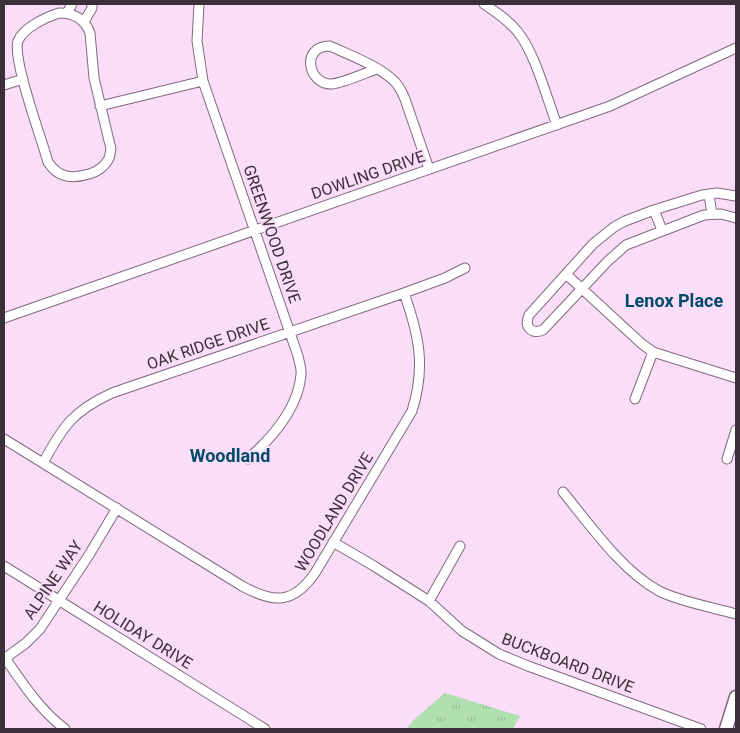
<svg xmlns="http://www.w3.org/2000/svg" width="740" height="733" font-family="Roboto,sans-serif">
  <style>
    .grass { fill: url(#grass-tufts) }
    .lines { fill: none; stroke-linecap: round; stroke-linejoin: round }
    .street-casing { stroke: #81687f; stroke-width: 11 }
    .secondary-casing { stroke: #81687f; stroke-width: 15 }
    .street { stroke: #fff; stroke-width: 9 }
    .secondary { stroke: #fff; stroke-width: 12 }
    .labels { text-anchor: middle; dominant-baseline: central; stroke-width: 4; stroke-linejoin: round; paint-order: stroke }
    .street-label { font-size: 16px; fill: #3b303a; stroke: #faddf8 }
    .neighbourhood-label { font-size: 18px; font-weight: bold; fill: #014b68; stroke: #faddf8 }
  </style>
  <defs>
    <pattern id="grass-tufts" width="24" height="20" patternUnits="userSpaceOnUse" patternTransform="scale(1.25)"><rect width="24" height="20" fill="#b0e0ae"/><path d="M3 7l-1-3M5 7V3M7 7l1-3M15 17l-1-3M17 17v-4M19 17l1-3" fill="none" stroke="#98c096"/></pattern>
  </defs>
  <rect width="100%" height="100%" fill="#faddf8"/>
  <path class="grass" d="M 445,693 L 520,716 L 513,729 L 406,729 L 417,717 Z"/>
  <g class="lines">
    <g class="street-casing">
      <path id="street" d="M 199,4 L 197,41 L 203,81 L 298,356 C 299,362 302,369 301,375 C 298,408 272,438 248,459
        M 484,4 C 496,12 508,20 517,31 C 535,52 547,99 557,125
        M 59,13 C 74,13 85,19 90,33 L 94,78 L 111,149 C 110,153 110,157 108,160 C 104,167 96,172 89,174 C 72,179 58,178 48,162 C 42,140 12,59 18,41 C 23,28 46,17 59,13 Z
        M 67,13 L 72,4
        M 84,22 L 92,8 L 92,4
        M 377,69 C 365,73 343,83 332,84 C 308,85 300,46 330,46 C 349,55 377,65 393,80 C 399,85 402,92 405,99 L 429,169
        M 4,85 L 23,79
        M 100,106 L 203,81
        M 709,195 L 712,214
        M 736,196 L 717,193 L 702,195 L 654,210 L 625,221 L 614,227 L 593,244 L 529,315 C 524,326 531,335 543,330 L 608,261 L 626,245 L 704,215 L 721,214 L 736,218
        M 654,210 L 662,230
        M 567,275 L 642,344 L 653,352 L 736,378
        M 4,318 L 610,106 L 736,48
        M 635,399 L 653,352
        M 4,439 L 242,586 C 273,603 293,605 315,573 L 412,411 C 426,367 419,335 404,293
        M 727,459 L 736,430
        M 43,463 C 63,426 73,411 112,393 L 404,293 L 445,278 L 465,268
        M 563,492 C 590,525 622,571 659,591 C 681,602 712,607 736,614
        M 333,542 L 374,566 L 429,601 L 462,631 L 499,654 L 528,666 L 701,729
        M 4,566 L 265,729
        M 429,601 L 460,546
        M 5,658 C 23,684 40,710 65,729
        M 4,659 L 26,643 L 40,629 L 89,555 L 117,508"/>
    </g>
    <g class="secondary-casing">
      <path id="secondary" d="M 726,729 L 736,697"/>
    </g>
    <use href="#street" class="street"/>
    <use href="#secondary" class="secondary"/>
  </g>
  <g class="labels">
    <g class="street-label">
      <text transform="translate(368 175) rotate(-19)">DOWLING DRIVE</text>
      <text transform="translate(272 234) rotate(71)">GREENWOOD DRIVE</text>
      <text transform="translate(208 344) rotate(-19)">OAK RIDGE DRIVE</text>
      <text transform="translate(334 512) rotate(-59)">WOODLAND DRIVE</text>
      <text transform="translate(53 580) rotate(-56)">ALPINE WAY</text>
      <text transform="translate(143 635) rotate(32)">HOLIDAY DRIVE</text>
      <text transform="translate(568 663) rotate(21)">BUCKBOARD DRIVE</text>
    </g>
    <g class="neighbourhood-label">
      <text x="674" y="300">Lenox Place</text>
      <text x="230" y="455">Woodland</text>
    </g>
  </g>
  <rect width="740" height="733" fill="none" stroke="#3b303a" stroke-width="10"/>
</svg>
